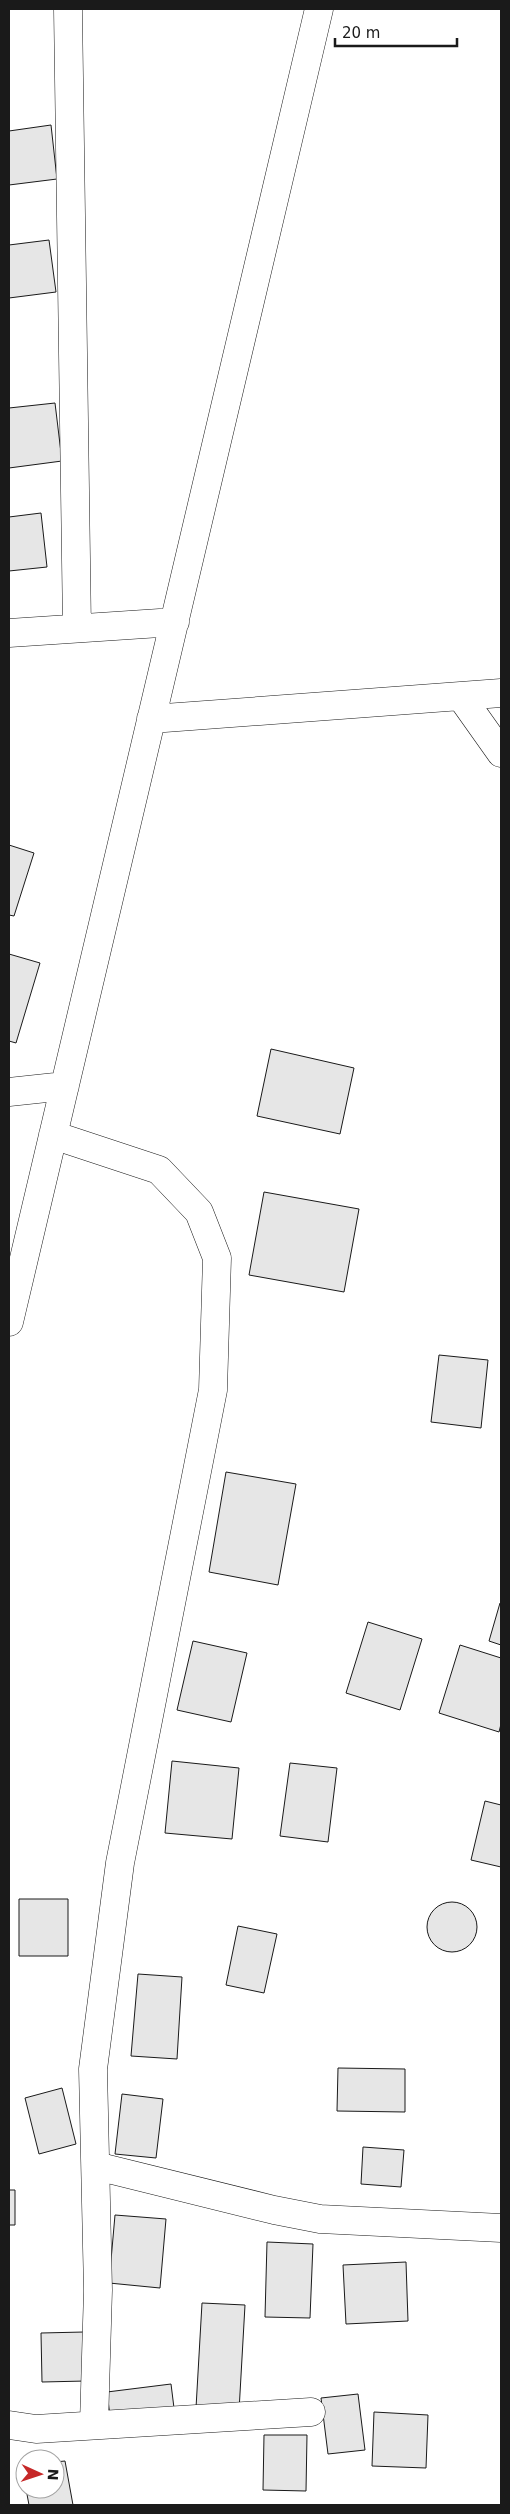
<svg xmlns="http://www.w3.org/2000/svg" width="510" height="2514" font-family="'DejaVu Sans',sans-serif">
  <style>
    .building { fill: #e6e6e6; stroke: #1a1a1a }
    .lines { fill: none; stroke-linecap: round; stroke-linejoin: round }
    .minor-casing { stroke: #1a1a1a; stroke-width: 29 }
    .minor { stroke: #fff; stroke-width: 28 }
  </style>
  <rect width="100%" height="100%" fill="#fff"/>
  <path class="building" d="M 51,125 L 57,179 L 9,185 L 9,131 Z
    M 49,240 L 56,292 L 9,298 L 9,245 Z
    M 55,403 L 62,461 L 9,468 L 9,408 Z
    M 41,513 L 47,567 L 9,571 L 9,517 Z
    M 9,845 L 34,853 L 14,916 L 9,915 Z
    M 9,954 L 40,963 L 16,1043 L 9,1041 Z
    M 271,1049 L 354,1068 L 340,1134 L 257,1116 Z
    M 264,1192 L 359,1209 L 344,1292 L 249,1275 Z
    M 439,1355 L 488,1360 L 481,1428 L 431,1422 Z
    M 226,1472 L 296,1484 L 278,1585 L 209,1572 Z
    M 500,1603 L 501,1603 L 501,1645 L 489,1641 Z
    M 368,1622 L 422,1639 L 400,1710 L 346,1693 Z
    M 193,1641 L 247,1653 L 231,1722 L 177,1710 Z
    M 460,1645 L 501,1658 L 501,1724 L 499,1732 L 439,1713 Z
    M 172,1761 L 239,1768 L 232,1839 L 165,1833 Z
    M 290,1763 L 337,1768 L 328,1842 L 280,1836 Z
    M 485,1801 L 501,1805 L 501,1867 L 471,1860 Z
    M 19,1899 L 68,1899 L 68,1956 L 19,1956 Z
    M427 1927a25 25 0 1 1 50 0a25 25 0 1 1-50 0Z
    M 238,1926 L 277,1934 L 264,1993 L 226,1985 Z
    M 138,1974 L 182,1977 L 177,2059 L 131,2056 Z
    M 338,2068 L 405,2069 L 405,2112 L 337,2111 Z
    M 62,2088 L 76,2144 L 39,2154 L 25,2098 Z
    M 122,2094 L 163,2099 L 156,2158 L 115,2154 Z
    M 363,2147 L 404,2150 L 401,2187 L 361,2184 Z
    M 9,2190 L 15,2190 L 15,2225 L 9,2225 Z
    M 115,2215 L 166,2219 L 160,2288 L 109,2283 Z
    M 267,2242 L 313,2244 L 310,2318 L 265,2317 Z
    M 406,2262 L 408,2321 L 346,2324 L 343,2265 Z
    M 202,2303 L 245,2305 L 239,2411 L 196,2408 Z
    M 84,2332 L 86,2381 L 42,2382 L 41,2333 Z
    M 171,2384 L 174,2408 L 110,2416 L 107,2392 Z
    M 358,2394 L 365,2450 L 328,2454 L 321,2398 Z
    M 374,2412 L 428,2415 L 426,2468 L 372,2466 Z
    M 264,2435 L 307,2435 L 306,2491 L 263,2490 Z
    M 65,2461 L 73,2505 L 29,2505 L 26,2489 L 55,2489 L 55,2462 Z"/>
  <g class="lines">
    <g class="minor-casing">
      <path id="minor" d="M 68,9 L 77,628
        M 9,633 L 175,622
        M 462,698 L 501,753
        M 151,719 L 501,693
        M 9,1092 L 65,1086
        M 53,1135 L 159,1170 L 199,1212 L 217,1258 L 213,1390 L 120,1863 L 93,2069 L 98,2290 L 94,2424
        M 9,1322 L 319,9
        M 96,2166 L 274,2210 L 320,2219 L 501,2228
        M 9,2425 L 36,2429 L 311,2412"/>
    </g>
    <use href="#minor" class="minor"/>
  </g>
  <rect width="510" height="2514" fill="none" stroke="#1a1a1a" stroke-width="20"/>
  <g transform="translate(40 2474) rotate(93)"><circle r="24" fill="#ffffff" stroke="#a3a3a3"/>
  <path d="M0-4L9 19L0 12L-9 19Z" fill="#c62828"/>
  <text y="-8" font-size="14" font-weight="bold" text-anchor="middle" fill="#1a1a1a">N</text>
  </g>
  <path d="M335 38v8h122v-8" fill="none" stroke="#1a1a1a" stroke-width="2.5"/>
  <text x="342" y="38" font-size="15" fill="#1a1a1a" stroke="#ffffff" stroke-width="4" paint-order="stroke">20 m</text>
</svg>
